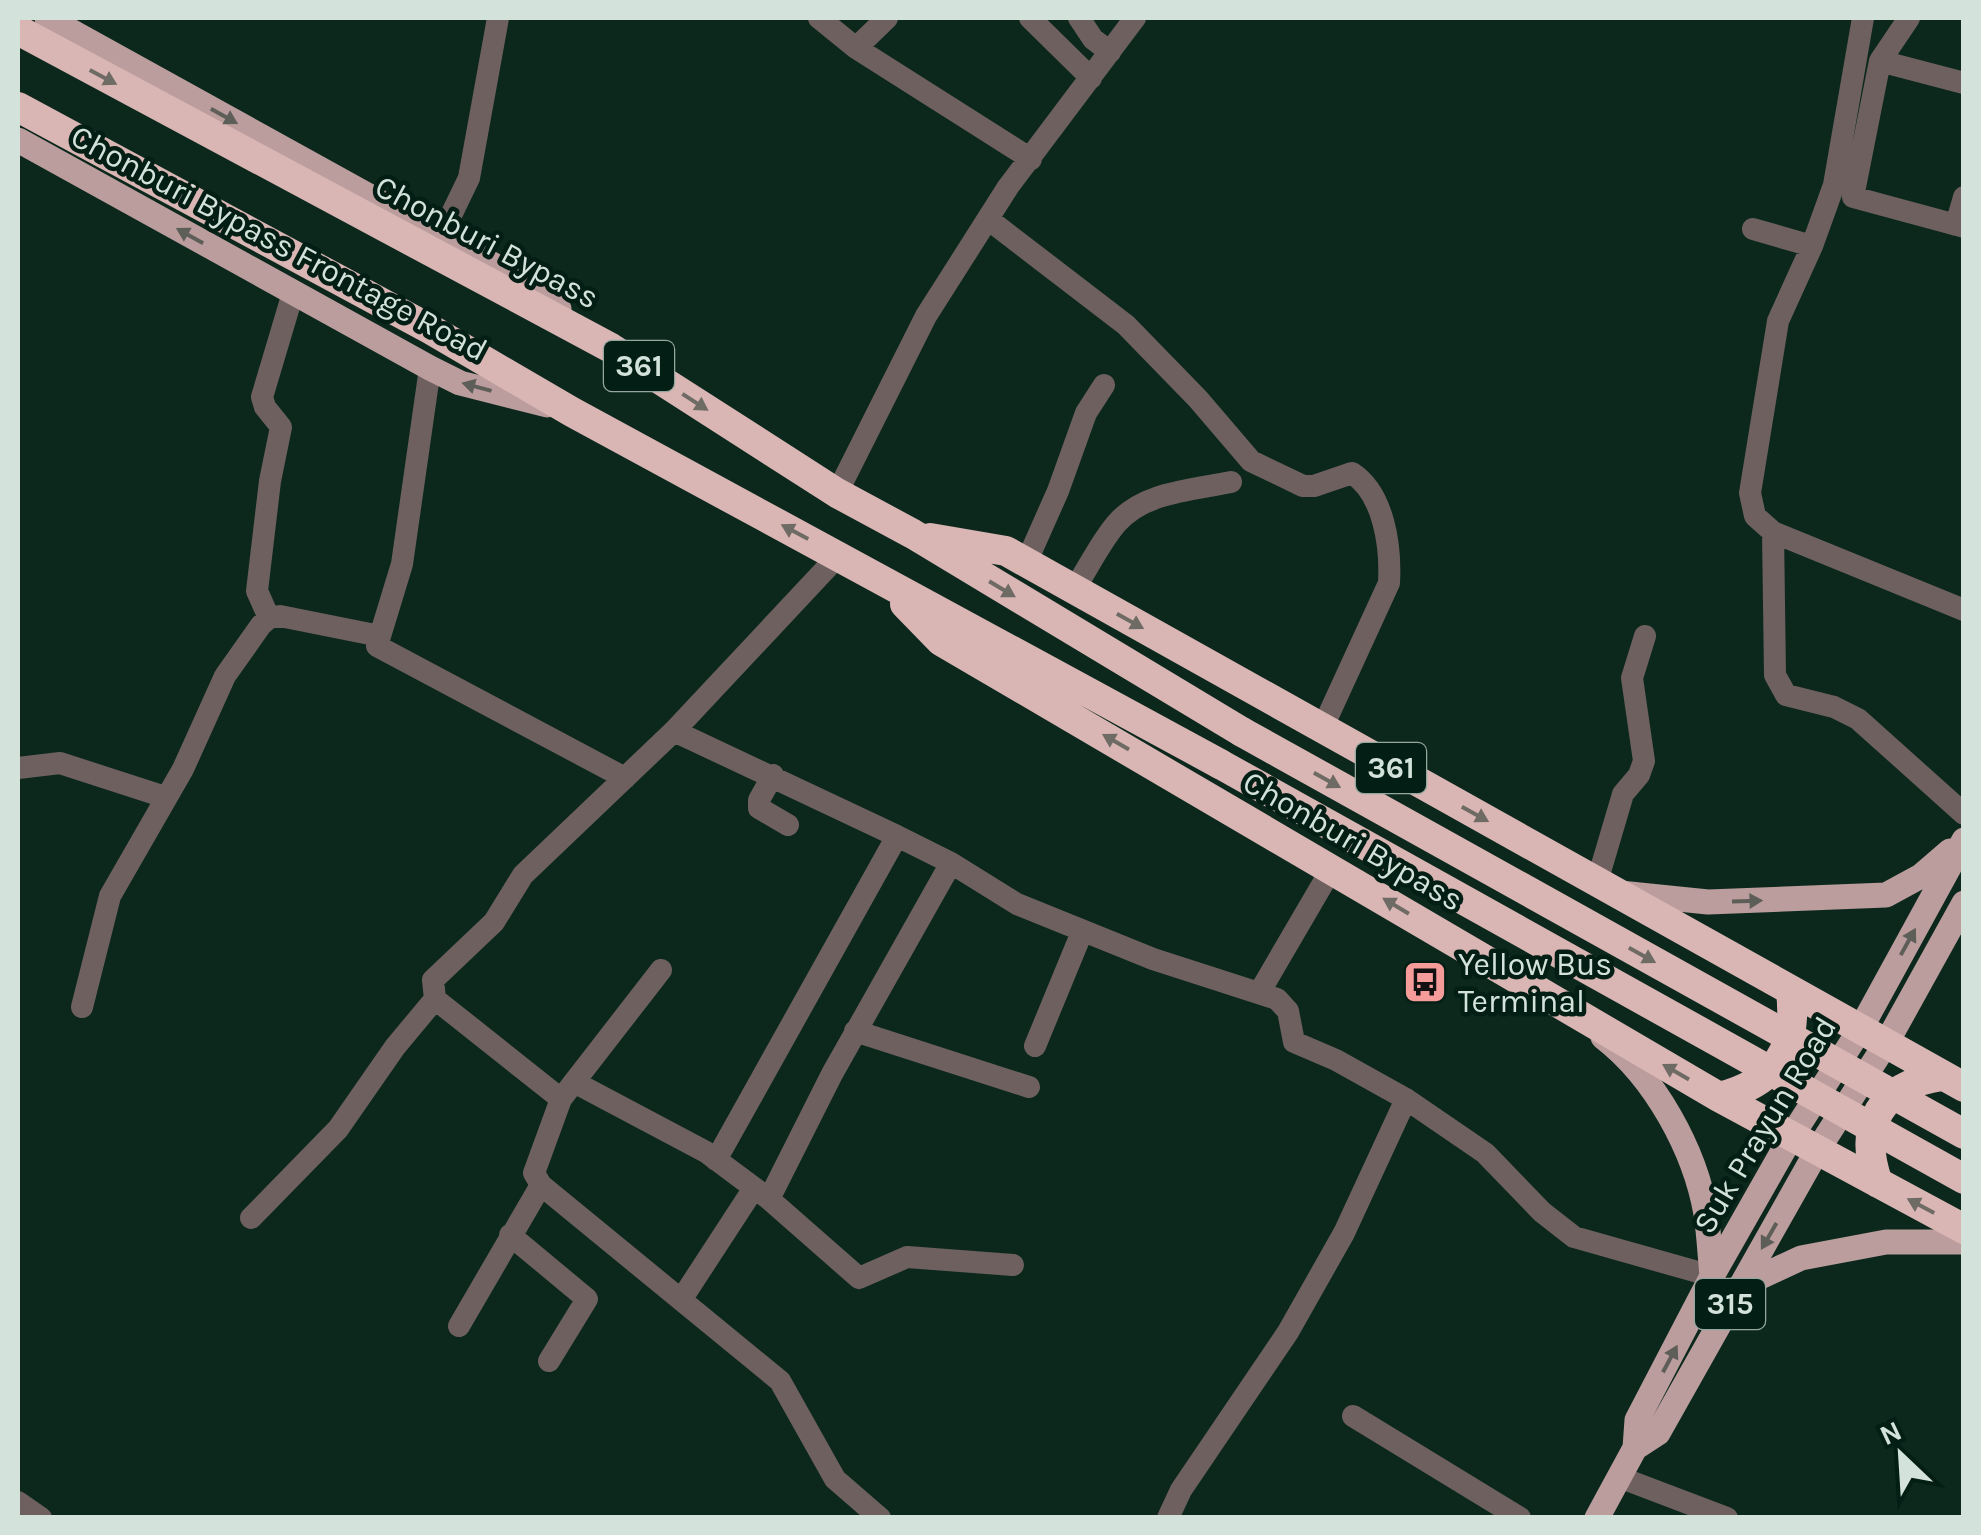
<svg xmlns="http://www.w3.org/2000/svg" width="1981" height="1535" font-family="Karla,sans-serif">
  <style>
    .lines { fill: none; stroke-linecap: round; stroke-linejoin: round }
    .minor { stroke: #6e605f; stroke-width: 22 }
    .major { stroke: #ba9d9c; stroke-width: 25 }
    .highway { stroke: #d9b5b4; stroke-width: 30 }
    .highway-bridge { stroke: #d9b5b4; stroke-width: 30 }
    .oneway { fill: #6e6a64 }
    .oneway2 { fill: #5e5e58 }
    .labels { text-anchor: middle; dominant-baseline: central; stroke-width: 9; stroke-linejoin: round; paint-order: stroke }
    .shield { fill: #031e14; stroke: #95a89f; stroke-width: 2.5 }
    .shield-label { font-size: 30px; font-weight: bold; fill: #d3e3db }
    .street-label { font-size: 32px; fill: #d3e3db; stroke: #031e14 }
    .poi-label { font-size: 32px; fill: #d3e3db; stroke: #031e14; text-anchor: start }
  </style>
  <rect width="100%" height="100%" fill="#0c281d"/>
  <g class="lines">
    <path class="minor" d="M 819,18 L 856,48 L 887,18
      M 1030,18 L 1091,78
      M 1079,18 L 1093,39 L 1110,52
      M 1863,18 L 1834,185 L 1812,246 L 1778,321 L 1750,493 L 1755,516 L 1773,532 L 1964,610
      M 1909,18 L 1880,61 L 1853,197 L 1964,227
      M 856,48 L 1031,159
      M 1880,61 L 1964,83
      M 988,219 L 1126,325 L 1198,399 L 1251,461 L 1303,486 L 1314,486 L 1352,473 C 1384,494 1391,546 1389,583 L 1322,729
      M 1956,225 L 1964,197
      M 1753,229 L 1812,246
      M 441,236 L 469,178 L 498,18
      M 430,368 L 402,564 L 377,646 L 625,778
      M 837,493 L 926,316 L 1008,187 L 1135,18
      M 1773,532 L 1775,675 L 1786,695 L 1834,707 L 1858,719 L 1964,814
      M 1026,563 L 1058,491 L 1086,413 L 1104,385
      M 1074,590 C 1088,568 1100,543 1116,524 C 1143,492 1192,490 1231,482
      M 269,618 L 257,591 L 270,481 L 281,427 L 265,407 L 262,397 L 293,293
      M 674,731 L 897,836 L 951,863 L 1017,904 L 1153,959 L 1277,999 L 1288,1011 L 1294,1042 L 1336,1060 L 1406,1099 L 1485,1153 L 1542,1212 L 1574,1237 L 1712,1276
      M 18,768 L 60,763 L 165,797
      M 773,775 L 759,800 L 759,808 L 788,825
      M 1597,882 L 1623,794 L 1639,775 L 1644,761 L 1632,678 L 1645,636
      M 661,970 L 561,1099 L 534,1173 L 541,1185 L 780,1381 L 835,1479 L 880,1518
      M 1259,993 L 1332,868
      M 82,1007 L 110,896 L 183,769 L 225,676 L 261,625 L 269,618 L 280,616 L 380,636
      M 855,1031 L 1029,1087
      M 1035,1046 L 1082,932
      M 574,1082 L 706,1152 L 769,1199 L 859,1278 L 907,1257 L 1013,1265
      M 561,1099 L 435,999 L 433,980 L 494,922 L 523,875 L 674,731 L 838,556
      M 716,1160 L 897,836
      M 769,1199 L 832,1074 L 951,863
      M 251,1218 L 338,1129 L 395,1047 L 435,999
      M 510,1235 L 587,1299 L 549,1361
      M 681,1300 L 754,1188
      M 459,1326 L 541,1185
      M 1353,1416 L 1520,1518
      M 1619,1477 L 1727,1518
      M 18,1502 L 41,1518
      M 1168,1518 L 1181,1490 L 1288,1332 L 1344,1233 L 1406,1099"/>
    <path class="major" d="M 47,18 L 519,279 L 559,309
      M 18,140 L 430,368 L 460,383 L 547,405
      M 1620,893 L 1708,902 L 1886,895 L 1921,876 L 1950,851
      M 1603,1037 C 1655,1077 1695,1150 1706,1214 C 1709,1234 1710,1255 1712,1276
      M 1739,1287 L 1801,1258 L 1886,1242 L 1964,1242
      M 1635,1448 L 1658,1433 L 1817,1151 L 1887,1042 L 1964,903
      M 1597,1518 L 1635,1448 L 1637,1420 L 1712,1276 L 1791,1137 L 1861,1028 L 1964,840"/>
    <path class="highway" d="M 18,30 L 611,348 L 837,493 L 913,534 L 1242,732
      M 18,107 L 430,329 L 572,412 L 1220,764
      M 930,538 L 1006,551 L 1964,1087
      M 905,604 L 941,641 L 1719,1097 L 1964,1229
      M 1719,1097 C 1775,1083 1798,1049 1791,992
      M 1878,1183 C 1857,1125 1881,1085 1942,1076"/>
    <path class="highway-bridge" d="M 1242,732 L 1964,1134
      M 1220,764 L 1964,1179"/>
  </g>
  <defs><path id="oneway-solid" d="M-6-.8H1V-3.2L6.5 0L1 3.2V.8H-6Z" transform="scale(2.5)"/></defs>
  <g class="oneway">
    <use href="#oneway-solid" transform="translate(103 77) rotate(28)"/>
    <use href="#oneway-solid" transform="translate(695 402) rotate(33)"/>
    <use href="#oneway-solid" transform="translate(795 532) rotate(-152)"/>
    <use href="#oneway-solid" transform="translate(1002 589) rotate(31)"/>
    <use href="#oneway-solid" transform="translate(1130 621) rotate(29)"/>
    <use href="#oneway-solid" transform="translate(1116 742) rotate(-150)"/>
    <use href="#oneway-solid" transform="translate(1327 780) rotate(29)"/>
    <use href="#oneway-solid" transform="translate(1475 814) rotate(29)"/>
    <use href="#oneway-solid" transform="translate(1396 906) rotate(-149)"/>
    <use href="#oneway-solid" transform="translate(1642 955) rotate(29)"/>
    <use href="#oneway-solid" transform="translate(1676 1072) rotate(-150)"/>
    <use href="#oneway-solid" transform="translate(1921 1206) rotate(-152)"/>
  </g>
  <g class="oneway2">
    <use href="#oneway-solid" transform="translate(224 116) rotate(29)"/>
    <use href="#oneway-solid" transform="translate(190 236) rotate(-151)"/>
    <use href="#oneway-solid" transform="translate(477 387) rotate(-165)"/>
    <use href="#oneway-solid" transform="translate(1747 901) rotate(-2)"/>
    <use href="#oneway-solid" transform="translate(1908 942) rotate(-61)"/>
    <use href="#oneway-solid" transform="translate(1769 1236) rotate(120)"/>
    <use href="#oneway-solid" transform="translate(1670 1359) rotate(-62)"/>
  </g>
  <defs>
    <g id="bus-square" transform="scale(2.25)"><rect x="-9" y="-9" width="18" height="18" rx="4" fill="#f59b99" stroke="#031e14"/><path d="M-5-6H5V4H4V6H2V4H-2V6H-4V4H-5ZM-3.5-4V0h7V-4ZM-3.5 1.2v1.5H-2V1.2ZM2 1.2v1.5H3.5V1.2Z" fill="#111"/></g>
  </defs>
  <g fill-rule="evenodd">
    <use href="#bus-square" x="1425" y="982"/>
  </g>
  <g class="labels">
    <g class="shield">
      <rect x="604" y="341" width="70" height="50" rx="8"/>
      <rect x="1356" y="743" width="70" height="50" rx="8"/>
      <rect x="1695" y="1279" width="70" height="50" rx="8"/>
    </g>
    <g class="shield-label">
      <text x="639" y="366">361</text>
      <text x="1391" y="768">361</text>
      <text x="1730" y="1304">315</text>
    </g>
    <g class="street-label">
      <text transform="translate(487 242) rotate(28)">Chonburi Bypass</text>
      <text transform="translate(279 243) rotate(28)">Chonburi Bypass Frontage Road</text>
      <text transform="translate(1353 841) rotate(30)">Chonburi Bypass</text>
      <text transform="translate(1765 1125) rotate(-59)">Suk Prayun Road</text>
    </g>
    <g class="poi-label">
      <text x="1458" y="964">Yellow Bus<tspan x="1458" dy="37">Terminal</tspan></text>
    </g>
  </g>
  <rect width="1981" height="1535" fill="none" stroke="#d3e3db" stroke-width="40"/>
  <g transform="translate(1901 1455) rotate(335)" stroke="#031e14" stroke-width="8" paint-order="stroke">
  <path d="M0-8L18 38L0 25L-18 38Z" fill="#d3e3db"/>
  <text y="-15" font-size="28" font-weight="bold" text-anchor="middle" fill="#d3e3db">N</text>
  </g>
</svg>
